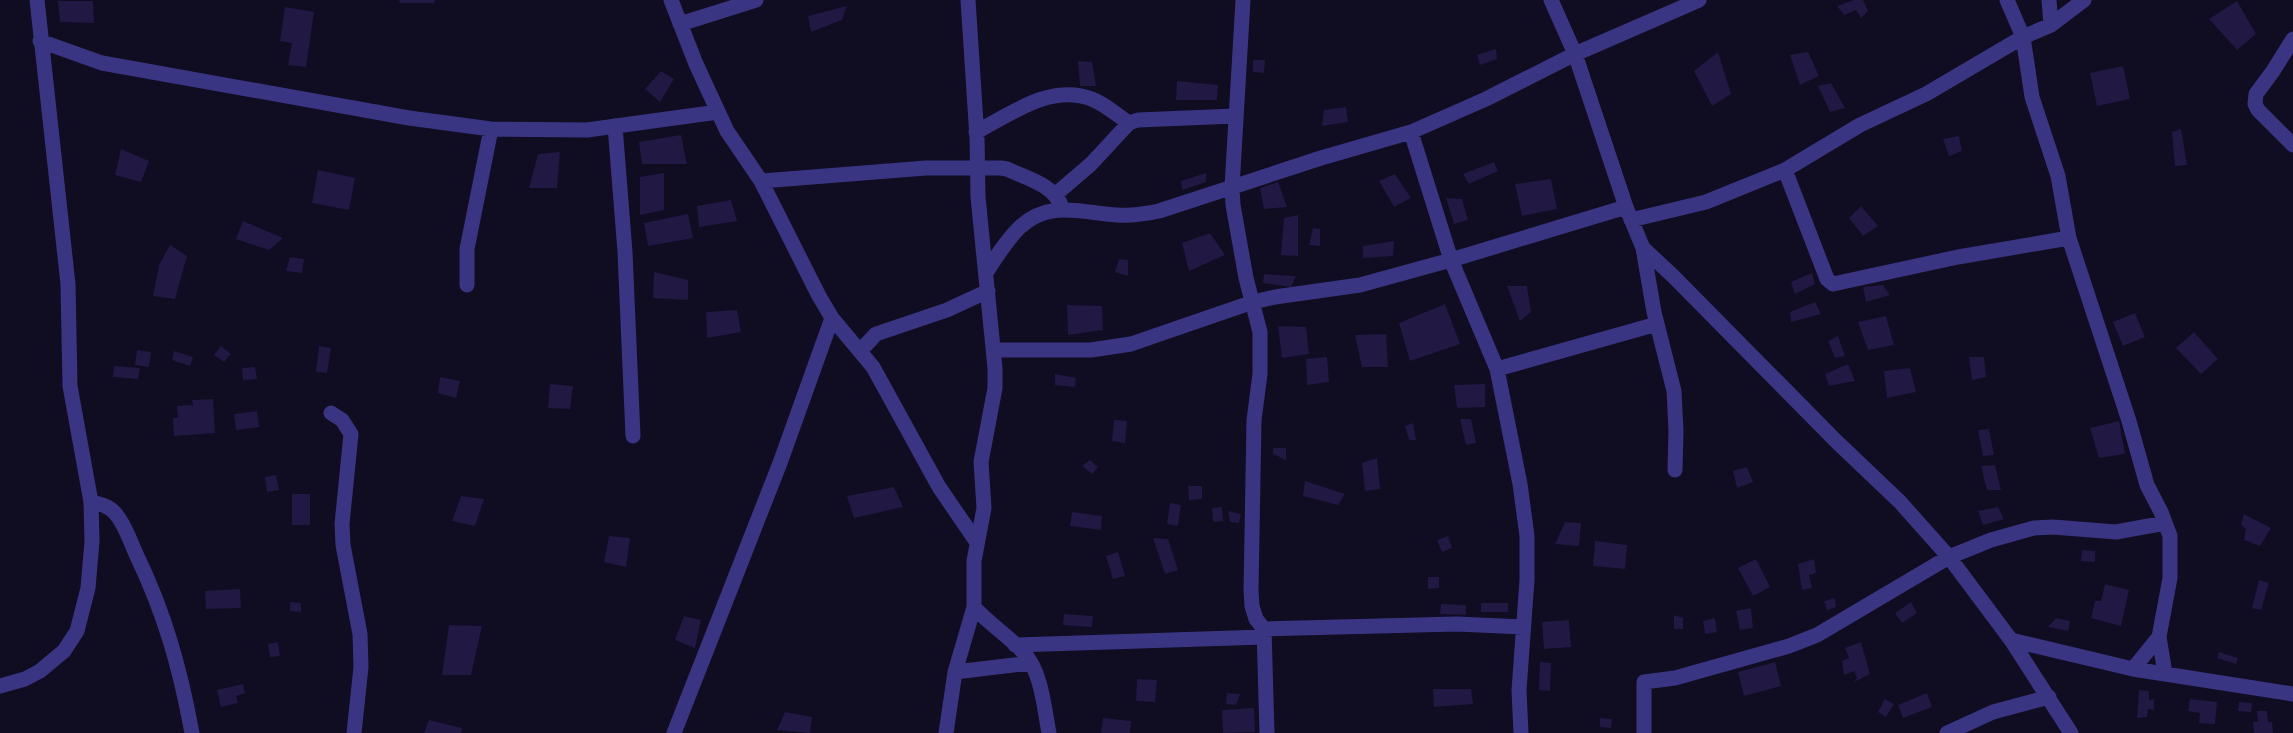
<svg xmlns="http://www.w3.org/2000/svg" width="2293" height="733" font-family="'Noto Sans',sans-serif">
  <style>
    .building { fill: #211843 }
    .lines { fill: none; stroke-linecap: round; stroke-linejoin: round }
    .minor { stroke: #3a3582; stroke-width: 15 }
  </style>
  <rect width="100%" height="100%" fill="#100c21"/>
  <path class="building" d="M 399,0 L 435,0 L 434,3 L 400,3 Z
    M 1854,0 L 1863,0 L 1868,11 L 1861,18 L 1856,10 L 1844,15 L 1837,6 Z
    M 58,1 L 93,1 L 94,23 L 60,22 Z
    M 2237,1 L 2256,34 L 2237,50 L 2209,19 Z
    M 847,6 L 842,20 L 811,32 L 808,16 Z
    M 285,7 L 314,12 L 306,67 L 288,65 L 292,43 L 280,41 Z
    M 1496,49 L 1497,59 L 1480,65 L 1477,55 Z
    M 1718,52 L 1731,94 L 1712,106 L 1694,71 Z
    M 1808,52 L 1819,76 L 1800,85 L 1790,55 Z
    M 1253,60 L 1265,60 L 1264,73 L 1253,72 Z
    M 1078,61 L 1092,62 L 1096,86 L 1080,86 Z
    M 2123,66 L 2130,99 L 2097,106 L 2090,73 Z
    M 661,71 L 674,79 L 660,102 L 645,89 Z
    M 1177,81 L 1218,85 L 1217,100 L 1176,100 Z
    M 1831,83 L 1845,108 L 1830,112 L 1818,86 Z
    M 1346,107 L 1348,122 L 1322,126 L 1324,110 Z
    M 2181,129 L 2187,165 L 2175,166 L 2172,132 Z
    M 681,135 L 687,164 L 642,164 L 639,142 Z
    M 1959,136 L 1962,151 L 1949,156 L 1943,139 Z
    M 121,149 L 149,161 L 141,182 L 115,175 Z
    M 560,152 L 557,188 L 529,188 L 538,154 Z
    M 1494,162 L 1498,171 L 1469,184 L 1463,174 Z
    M 318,170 L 355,178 L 349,210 L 312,203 Z
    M 664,173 L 664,210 L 640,215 L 640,177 Z
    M 1206,173 L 1206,182 L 1182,190 L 1181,181 Z
    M 1395,174 L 1411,198 L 1394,207 L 1379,181 Z
    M 1551,179 L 1557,209 L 1522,216 L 1515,184 Z
    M 1278,182 L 1287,207 L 1264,209 L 1260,188 Z
    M 1446,198 L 1462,199 L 1468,220 L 1454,224 Z
    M 731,200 L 737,221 L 699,227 L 697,206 Z
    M 1861,206 L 1878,226 L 1863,236 L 1849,218 Z
    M 688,214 L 693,238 L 648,246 L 644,223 Z
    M 1298,215 L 1298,256 L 1281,255 L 1284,218 Z
    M 243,221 L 283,238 L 269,250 L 236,239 Z
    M 1313,228 L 1320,229 L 1320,246 L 1309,245 Z
    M 1210,233 L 1225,255 L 1189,271 L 1182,243 Z
    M 1394,241 L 1393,256 L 1363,258 L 1363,246 Z
    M 170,245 L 187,256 L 175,299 L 153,296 L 159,265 Z
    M 290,257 L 304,259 L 302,273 L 286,271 Z
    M 1119,259 L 1128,260 L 1128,276 L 1115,272 Z
    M 654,272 L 688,280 L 688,300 L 653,298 Z
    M 1812,273 L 1815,284 L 1795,294 L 1791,282 Z
    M 1264,274 L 1296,276 L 1291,287 L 1263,283 Z
    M 1883,285 L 1890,295 L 1866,302 L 1863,287 Z
    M 1507,286 L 1527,286 L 1531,312 L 1520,321 Z
    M 1815,302 L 1821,314 L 1791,322 L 1790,312 Z
    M 1445,304 L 1460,344 L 1410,361 L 1399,323 Z
    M 1067,305 L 1102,306 L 1103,330 L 1068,335 Z
    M 737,310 L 741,332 L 707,338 L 706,312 Z
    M 2135,313 L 2145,337 L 2123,346 L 2113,322 Z
    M 1886,316 L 1894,345 L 1868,350 L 1858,322 Z
    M 1278,326 L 1306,327 L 1309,354 L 1282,358 Z
    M 2194,332 L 2218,359 L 2201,374 L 2176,348 Z
    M 1386,334 L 1388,367 L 1362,367 L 1355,335 Z
    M 1838,336 L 1845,356 L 1835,358 L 1828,341 Z
    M 221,346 L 231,354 L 224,362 L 214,355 Z
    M 319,346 L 331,348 L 327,373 L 316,372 Z
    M 137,350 L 151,352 L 149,367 L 135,365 Z
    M 174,351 L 193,357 L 190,366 L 172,360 Z
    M 1327,357 L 1329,382 L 1307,385 L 1306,359 Z
    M 1969,357 L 1984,357 L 1986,377 L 1972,380 Z
    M 1848,364 L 1855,381 L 1829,386 L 1825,374 Z
    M 114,366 L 140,368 L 138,379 L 113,377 Z
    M 255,367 L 257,379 L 243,380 L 242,368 Z
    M 1910,368 L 1916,392 L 1887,398 L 1884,371 Z
    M 1055,374 L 1076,378 L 1075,387 L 1055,385 Z
    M 440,377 L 460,381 L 456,398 L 438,393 Z
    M 550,384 L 573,386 L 570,409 L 548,408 Z
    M 1485,384 L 1485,407 L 1457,408 L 1454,385 Z
    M 213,399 L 215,433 L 174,436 L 173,418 L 178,418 L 177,406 L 193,405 L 192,400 Z
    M 257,411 L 259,427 L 236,430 L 234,414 Z
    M 1460,419 L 1471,419 L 1476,443 L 1466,445 Z
    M 1114,420 L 1127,421 L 1125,443 L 1112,441 Z
    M 2119,421 L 2125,454 L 2099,458 L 2090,428 Z
    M 1413,423 L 1416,440 L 1409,440 L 1405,426 Z
    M 1989,429 L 1994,455 L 1983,456 L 1978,430 Z
    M 1273,448 L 1286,448 L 1286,460 L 1273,454 Z
    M 1377,458 L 1380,489 L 1365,491 L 1362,463 Z
    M 1090,460 L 1098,467 L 1092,474 L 1082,466 Z
    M 1995,465 L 2001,490 L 1987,490 L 1981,466 Z
    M 1747,467 L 1753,482 L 1737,488 L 1733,471 Z
    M 276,475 L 279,490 L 267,492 L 265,477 Z
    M 1305,481 L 1345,494 L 1338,505 L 1303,496 Z
    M 1188,486 L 1202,486 L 1202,499 L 1189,500 Z
    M 894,487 L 903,507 L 854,518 L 847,496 Z
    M 292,494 L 310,494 L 310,525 L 292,525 Z
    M 461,496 L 484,499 L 475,526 L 452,521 Z
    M 1170,503 L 1181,505 L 1178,526 L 1167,524 Z
    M 1222,507 L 1223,521 L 1213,522 L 1212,508 Z
    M 1998,507 L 2004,519 L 1983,525 L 1978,511 Z
    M 1228,511 L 1241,514 L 1239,523 L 1230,522 Z
    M 1072,512 L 1102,516 L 1101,530 L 1070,526 Z
    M 2244,514 L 2271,528 L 2260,546 L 2244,540 L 2246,529 L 2241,524 Z
    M 1565,522 L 1581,523 L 1579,546 L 1555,544 Z
    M 609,536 L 630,538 L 626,567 L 604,562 Z
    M 1448,536 L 1452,548 L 1442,552 L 1437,540 Z
    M 1153,538 L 1168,539 L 1178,570 L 1165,574 Z
    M 1595,541 L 1627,545 L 1625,569 L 1593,566 Z
    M 2082,550 L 2095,551 L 2095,562 L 2081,561 Z
    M 1118,552 L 1125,576 L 1113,579 L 1106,556 Z
    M 1756,559 L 1770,587 L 1753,596 L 1738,568 Z
    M 1814,559 L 1816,573 L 1809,575 L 1812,588 L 1802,590 L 1798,564 Z
    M 1428,577 L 1439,577 L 1439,588 L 1428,589 Z
    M 2259,580 L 2269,583 L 2261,610 L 2252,608 Z
    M 2105,584 L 2129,590 L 2121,626 L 2091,618 L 2095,601 L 2101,601 Z
    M 240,589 L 241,608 L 206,609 L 205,591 Z
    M 1835,598 L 1836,607 L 1827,610 L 1824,601 Z
    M 290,602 L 301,603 L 301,612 L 290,611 Z
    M 1911,602 L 1917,613 L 1902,623 L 1895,613 Z
    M 1481,603 L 1508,603 L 1508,612 L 1481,612 Z
    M 1441,604 L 1466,605 L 1466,615 L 1440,614 Z
    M 1751,608 L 1753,628 L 1740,630 L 1736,611 Z
    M 1064,614 L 1093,616 L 1092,627 L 1063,625 Z
    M 1674,615 L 1683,618 L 1683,629 L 1674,629 Z
    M 684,616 L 701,620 L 695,648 L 675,640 Z
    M 1715,618 L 1717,632 L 1705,634 L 1703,621 Z
    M 2056,618 L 2070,621 L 2068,631 L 2048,627 Z
    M 1569,620 L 1571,647 L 1544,649 L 1542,622 Z
    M 449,625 L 482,626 L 471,675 L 442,675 Z
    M 278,642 L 280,656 L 270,657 L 268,644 Z
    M 1861,642 L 1870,674 L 1854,682 L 1857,678 L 1854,671 L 1844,675 L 1842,661 L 1849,658 L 1845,648 Z
    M 2219,652 L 2238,658 L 2236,664 L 2217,658 Z
    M 1540,662 L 1551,663 L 1550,691 L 1539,690 Z
    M 1775,662 L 1781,686 L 1744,696 L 1738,672 Z
    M 1137,679 L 1157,680 L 1155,702 L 1136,701 Z
    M 243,684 L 245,693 L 236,696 L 238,703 L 221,707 L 217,690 Z
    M 1433,689 L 1471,689 L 1473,704 L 1434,707 Z
    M 2139,690 L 2149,691 L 2149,700 L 2154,699 L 2154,710 L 2148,709 L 2147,717 L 2137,718 Z
    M 1227,693 L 1240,694 L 1236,705 L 1226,704 Z
    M 1927,693 L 1932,707 L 1903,718 L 1898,705 Z
    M 1885,699 L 1894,704 L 1886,717 L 1878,712 Z
    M 2190,699 L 2217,702 L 2215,724 L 2199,723 L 2200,713 L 2188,711 Z
    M 2239,702 L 2252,703 L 2251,712 L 2238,711 Z
    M 1254,708 L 1255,732 L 1223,733 L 1222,710 Z
    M 2257,711 L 2267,711 L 2268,722 L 2272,722 L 2273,733 L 2254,733 L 2253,722 L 2258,722 Z
    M 785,712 L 812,717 L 810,733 L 777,730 Z
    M 1103,718 L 1131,721 L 1130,733 L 1101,733 Z
    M 1600,718 L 1612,719 L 1611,728 L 1600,727 Z
    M 429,720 L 462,728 L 461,733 L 424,733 Z"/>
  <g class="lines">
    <path class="minor" d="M 671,0 L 696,64 L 727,131 L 761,181 L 819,296 L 832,318 L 873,367 L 939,487 L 976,541
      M 968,0 L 977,138 L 978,197 L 995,368 L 995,388 L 981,462 L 984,508 L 974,561 L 974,607 C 989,624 1010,637 1025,654 C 1042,674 1044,708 1049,733
      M 1243,0 L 1232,187 L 1233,205 L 1246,278 L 1260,332 L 1260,374 L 1254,420 L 1251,591 L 1252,606 L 1256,619 L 1264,629 L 1457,624 L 1523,627
      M 1551,0 L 1575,54 L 1626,207 L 1643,248 L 1673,276 L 1836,441 L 1900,502 L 1949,557 L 2011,640 L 2071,733
      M 2049,0 L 2051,25
      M 2084,0 L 2051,25 L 2023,37 L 2032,97 L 2058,176 L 2069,238 L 2129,421 L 2147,485 L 2161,512 L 2170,536 L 2170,578 L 2159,637 L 2165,673
      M 680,24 L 756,0
      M 2293,39 L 2273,71 L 2256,94 L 2255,104 L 2258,110 L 2293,145
      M 40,41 L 102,63 L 409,118 L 491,129 L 587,130 L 718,112
      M 615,126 L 625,252 L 633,436
      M 976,132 C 1011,114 1052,82 1094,100 C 1106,105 1118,116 1129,123
      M 1411,132 L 1451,260 L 1497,369 L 1520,484 L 1527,536 L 1527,580 L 1519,690 L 1521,733
      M 1785,170 L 1827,279 L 1833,284 L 1958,257 L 2069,238
      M 761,181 L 926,168 L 1001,168 L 1007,169 C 1028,179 1055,185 1062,208
      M 1056,194 L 1091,164 L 1129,123 L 1138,120 L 1235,116
      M 1631,220 L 1706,202 L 1785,170 L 1860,125 L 1926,94 L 2023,37 L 2007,0
      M 1643,248 L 1654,312 L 1674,391 L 1676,431 L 1675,470
      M 986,273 C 996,257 1006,241 1019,228 C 1049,199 1081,213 1117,215 C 1131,216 1145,214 1159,211 L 1321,158 L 1411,132 L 1486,99 L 1575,54 L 1699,0
      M 467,285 L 467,249 L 491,129
      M 861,350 L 876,334 L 947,310 L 988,291
      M 995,350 L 1091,350 L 1131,344 L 1253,302 L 1275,297 L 1360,285 L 1451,260 L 1626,207
      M 1497,369 L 1657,324
      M 331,413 L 342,420 L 351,434 L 342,524 L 343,545 L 360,634 L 361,667 L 354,733
      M 91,502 C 100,504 109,506 115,513 C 125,524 130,541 136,554 C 165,614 180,668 192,733
      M 1264,629 L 1267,733
      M 2011,640 L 2133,669 L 2293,694
      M 1015,645 L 1264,637
      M 2133,669 L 2159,637
      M 955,672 L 1031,663
      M 0,686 L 25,679 L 40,671 L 64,651 L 77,631 L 88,588 L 92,541 L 91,502 L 70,386 L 68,284 L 37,0
      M 674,733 L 780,463 L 832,318
      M 946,733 L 955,672 L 974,607
      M 1644,733 L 1644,682 L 1675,678 L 1789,646 L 1817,635 L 1949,557 L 1991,540 L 2034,528 L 2053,527 L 2116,532 L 2165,523
      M 1947,733 L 1993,712 L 2049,697"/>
  </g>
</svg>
